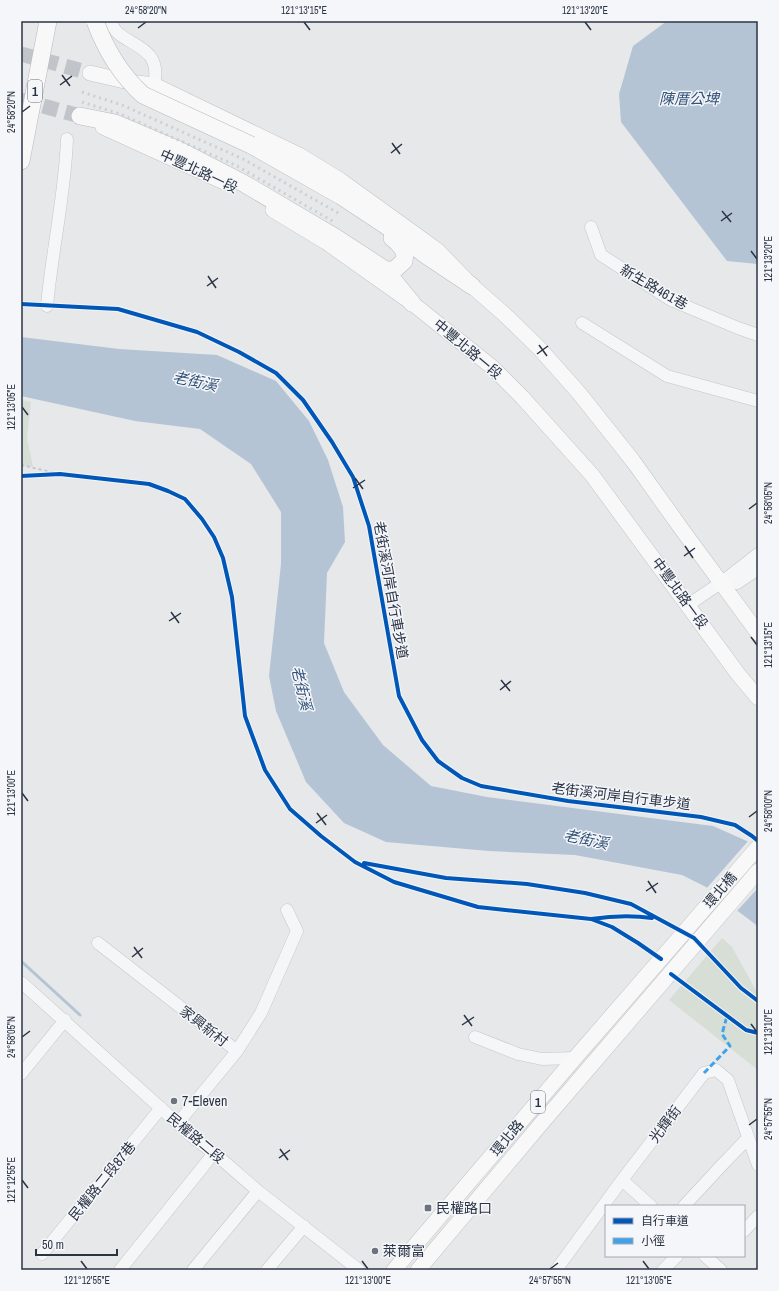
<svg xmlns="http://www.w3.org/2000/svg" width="779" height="1291" font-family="'Archivo Narrow','Noto Sans TC',sans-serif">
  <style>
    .green { fill: #d6ded6 }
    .water { fill: #b4c4d5 }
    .pier { fill: #e6e8ea }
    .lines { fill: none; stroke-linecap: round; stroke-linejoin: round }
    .stream { stroke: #b4c4d5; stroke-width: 3 }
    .major-tunnel { stroke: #c1c4c9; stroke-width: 15; stroke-dasharray: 15 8; stroke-linecap: butt }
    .minor-casing { stroke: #c4c6c8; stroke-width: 13 }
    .major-casing { stroke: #c2c5c8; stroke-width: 16 }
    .highway-casing { stroke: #b8bbbf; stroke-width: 18 }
    .path { stroke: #c5c6ca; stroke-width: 2; stroke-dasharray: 3 3; stroke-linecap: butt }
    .minor { stroke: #f5f6f7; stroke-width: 12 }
    .major { stroke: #f8f8f8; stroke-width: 15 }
    .highway { stroke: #f8f8f8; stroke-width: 17 }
    .rail { stroke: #cecfd2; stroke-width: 3; stroke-dasharray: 2 4; stroke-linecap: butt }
    .highway-bridge-casing { stroke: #b8bbbf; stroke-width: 18; stroke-linecap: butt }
    .highway-bridge { stroke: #f8f8f8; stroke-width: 17 }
    .quiet { stroke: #3ea3ec; stroke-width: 3; stroke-dasharray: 6 3; stroke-linecap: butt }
    .cycleway-casing { stroke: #f4f6f9; stroke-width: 6 }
    .cycleway { stroke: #0057b8; stroke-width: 4 }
    .ticks { fill: none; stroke: #2b3445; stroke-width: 1.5 }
    .poi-dot { fill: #6c737f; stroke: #f4f6f9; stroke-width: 1.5 }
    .labels { text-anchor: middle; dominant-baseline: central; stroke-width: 3; stroke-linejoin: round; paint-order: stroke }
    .shield { fill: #f4f6f9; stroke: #676e7b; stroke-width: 1 }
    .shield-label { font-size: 13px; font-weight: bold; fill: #2b3445 }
    .street-label { font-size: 14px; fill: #2b3445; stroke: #f4f6f9 }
    .poi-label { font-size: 14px; fill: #2b3445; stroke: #f4f6f9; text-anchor: start }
    .water-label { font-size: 15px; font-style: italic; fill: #34527a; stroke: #f4f6f9 }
    .neatline { fill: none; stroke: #2b3445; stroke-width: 1.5 }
    .ticks-label { font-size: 10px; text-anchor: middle; fill: #2b3445 }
  </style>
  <rect width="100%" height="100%" fill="#e6e8ea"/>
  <path class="green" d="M 21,400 L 31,402 L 27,438 L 33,467 L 21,466 Z
    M 722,938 L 732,947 L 758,994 L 758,1070 L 669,1000 Z"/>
  <path class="water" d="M 667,21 L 758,21 L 758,264 L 727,261 L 621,122 L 619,94 L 633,46 Z
    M 21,337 L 119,349 L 217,355 L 276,381 L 309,421 L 328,460 L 343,507 L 345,542 L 327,573 L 324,643 L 344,692 L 383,745 L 431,786 L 487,797 L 713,826 L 749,842 L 758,851 L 758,927 L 755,924 L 706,887 L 682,875 L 575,855 L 489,851 L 386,842 L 344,823 L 306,782 L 276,711 L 269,676 L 281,564 L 281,512 L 251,464 L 200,429 L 135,421 L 21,396 Z"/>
  <path class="pier" d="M 749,840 L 758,848 L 758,888 L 736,912 L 706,889 Z"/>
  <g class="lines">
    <path class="stream" d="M 21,961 L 80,1015"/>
    <path class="major-tunnel" d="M 21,54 L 90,73
      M 21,100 L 80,116"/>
    <g class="minor-casing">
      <path id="minor" d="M 111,21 C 117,48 164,40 154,85
        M 591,227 L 601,255 L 671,300 L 738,328 L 758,335
        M 47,306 C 52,250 65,195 67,139
        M 582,323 L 667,376 L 758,401
        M 722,582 L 737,583 L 758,569
        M 688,605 L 722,582 L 758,554
        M 98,943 L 237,1051 L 178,1123
        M 21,982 L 196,1140 L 214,1153 L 258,1191 L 359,1270
        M 475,1037 L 518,1054 L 542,1059 L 575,1058
        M 237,1051 L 261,1013 L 297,931 L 287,910
        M 21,1074 L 65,1020
        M 622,1180 L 651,1206
        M 684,1206 L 721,1166 L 748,1138
        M 744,1231 L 758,1216
        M 42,1254 L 161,1108
        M 705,1256 L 721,1270
        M 120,1270 L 214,1153
        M 193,1270 L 258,1191
        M 267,1270 L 304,1226
        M 556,1270 L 622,1180 L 704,1073 L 716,1070 L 728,1080 L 758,1165
        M 663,1270 L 677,1256"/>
    </g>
    <g class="major-casing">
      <path id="major" d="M 90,73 L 129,82 L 154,85 L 299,155 L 340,180 L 437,250 L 472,286 L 504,314 L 539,348 L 579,393 L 633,461 L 683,531 L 758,633
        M 103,127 L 226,183
        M 273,210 L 326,242 L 412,303 L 492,367 L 522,397 L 592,475 L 738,674 L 758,698
        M 394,1270 L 575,1058 L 758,847
        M 418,1270 L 540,1125 L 758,871"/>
    </g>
    <g class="highway-casing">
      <path id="highway" d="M 80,116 L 115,123 L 177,149 L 243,183 L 335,237 L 384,269 L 412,303
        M 251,145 L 341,196 L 394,231 L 427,256 L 472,286
        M 21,161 L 48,21
        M 384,269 L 393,271 L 404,261 L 405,252 L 398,243 L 392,238"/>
    </g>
    <path class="path" d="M 21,465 L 60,474"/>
    <use href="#minor" class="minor"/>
    <use href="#major" class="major"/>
    <use href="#highway" class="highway"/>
    <path class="rail" d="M 82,92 L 122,105 L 243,159 L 340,214
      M 82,102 L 120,114 L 235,165 L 336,223"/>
    <g class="highway-bridge-casing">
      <path id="highway-bridge" d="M 95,21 C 105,48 121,75 143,95 L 251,145"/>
    </g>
    <use href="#highway-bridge" class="highway-bridge"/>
    <path class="quiet" d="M 704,1073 L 730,1046 L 722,1034 L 727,1016"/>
    <g class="cycleway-casing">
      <path id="cycleway" d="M 21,304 L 118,309 L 197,332 L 239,352 L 276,373 L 303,400 L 332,442 L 353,477 L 369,526 L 399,696 L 422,740 L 438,761 L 462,778 L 481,786 L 568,801 L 701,817 L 735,825 L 752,836 L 758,841
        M 21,476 L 60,474 L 149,484 L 168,491 L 185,499 L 202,519 L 214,537 L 223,558 L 232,597 L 245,716 L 265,770 L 290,809 L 321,836 L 355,862 L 394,882 L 478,907 L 591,919 L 612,927 L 638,943 L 661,959
        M 364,863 L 446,878 L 527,884 L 585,893 L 631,904 L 694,938 L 741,988 L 758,1001
        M 591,919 C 611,916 631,915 652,918
        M 671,974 L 746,1030 L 758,1033"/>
    </g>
    <use href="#cycleway" class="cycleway"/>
  </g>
  <path class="ticks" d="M 304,22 L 310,30M 585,22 L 591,30M 138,28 L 146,22M 62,75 L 70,86M 60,85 L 72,76M 22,112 L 30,106M 392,143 L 400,154M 391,153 L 402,144M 722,211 L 731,222M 721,221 L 732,213M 751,251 L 757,259M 208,276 L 216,288M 207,286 L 218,278M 539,345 L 547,356M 537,354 L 548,346M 22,407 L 28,415M 355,478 L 363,489M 353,488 L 365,480M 749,509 L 757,503M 685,546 L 693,558M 684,556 L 695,548M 171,612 L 179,623M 169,621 L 181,613M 751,637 L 757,645M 501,680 L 510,691M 500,690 L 511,681M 22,793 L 28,801M 317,813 L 326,825M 749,817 L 757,811M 316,823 L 327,815M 648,881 L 656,893M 646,891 L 658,883M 134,947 L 142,958M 132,957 L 143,948M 464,1015 L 472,1026M 751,1024 L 757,1032M 462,1025 L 474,1017M 22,1037 L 30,1031M 749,1125 L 757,1119M 280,1149 L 288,1160M 279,1158 L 290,1150M 22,1180 L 28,1188M 81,1261 L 87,1269M 362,1261 L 368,1269M 643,1261 L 649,1269M 550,1269 L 558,1263"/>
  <g class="poi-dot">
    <circle cx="174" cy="1101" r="4"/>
    <rect x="424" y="1204" width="8" height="8" rx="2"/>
    <circle cx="375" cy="1251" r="4"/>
  </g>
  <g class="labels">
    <g class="shield">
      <rect x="28" y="80" width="14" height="22" rx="3"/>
      <rect x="531" y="1091" width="14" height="22" rx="3"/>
    </g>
    <g class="shield-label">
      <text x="35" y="91">1</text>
      <text x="538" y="1102">1</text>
    </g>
    <g class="street-label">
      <text transform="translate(199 171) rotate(25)">中豐北路一段</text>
      <text transform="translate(654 287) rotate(30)">新生路461巷</text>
      <text transform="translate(468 349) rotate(40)">中豐北路一段</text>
      <text transform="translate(391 590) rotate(80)">老街溪河岸自行車步道</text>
      <text transform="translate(680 593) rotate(54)">中豐北路一段</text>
      <text transform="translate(621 796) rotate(7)">老街溪河岸自行車步道</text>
      <text transform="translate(720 890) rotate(-49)">環北橋</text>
      <text transform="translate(204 1026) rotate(38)">家興新村</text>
      <text transform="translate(665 1124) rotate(-53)">光輝街</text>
      <text transform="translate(196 1138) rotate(40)">民權路二段</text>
      <text transform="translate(507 1138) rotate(-50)">環北路</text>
      <text transform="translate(102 1181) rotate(-51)">民權路二段87巷</text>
    </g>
    <g class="poi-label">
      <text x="182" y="1101">7-Eleven</text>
      <text x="436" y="1208">民權路口</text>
      <text x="383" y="1251">萊爾富</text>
    </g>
    <g class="water-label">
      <text x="689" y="98">陳厝公埤</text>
      <text transform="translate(195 381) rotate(12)">老街溪</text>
      <text transform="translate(302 688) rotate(77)">老街溪</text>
      <text transform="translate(586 839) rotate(12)">老街溪</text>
    </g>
  </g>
  <rect width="779" height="1291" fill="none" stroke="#f4f6f9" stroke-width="44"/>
  <rect x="605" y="1205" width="140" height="52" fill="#f4f6f9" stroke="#a4a8b1"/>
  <rect x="613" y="1218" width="20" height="6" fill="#0057b8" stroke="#a4a8b1"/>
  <text x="641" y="1225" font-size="12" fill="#2b3445">自行車道</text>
  <rect x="613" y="1238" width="20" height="6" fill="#3ea3ec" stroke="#a4a8b1"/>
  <text x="641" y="1245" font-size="12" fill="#2b3445">小徑</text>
  <path d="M36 1249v6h81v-6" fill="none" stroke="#2b3445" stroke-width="2"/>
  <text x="42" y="1249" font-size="12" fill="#2b3445" stroke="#f4f6f9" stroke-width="3" paint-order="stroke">50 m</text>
  <rect x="22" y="22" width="735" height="1247" class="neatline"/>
  <g class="ticks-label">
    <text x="146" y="14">24°58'20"N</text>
    <text x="304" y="14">121°13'15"E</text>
    <text x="585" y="14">121°13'20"E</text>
    <text transform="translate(11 112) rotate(-90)" y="4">24°58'20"N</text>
    <text transform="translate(768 259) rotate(-90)" y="4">121°13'20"E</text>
    <text transform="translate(11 407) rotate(-90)" y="4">121°13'05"E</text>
    <text transform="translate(768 503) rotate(-90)" y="4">24°58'05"N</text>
    <text transform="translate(768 645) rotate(-90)" y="4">121°13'15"E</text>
    <text transform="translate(11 793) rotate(-90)" y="4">121°13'00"E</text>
    <text transform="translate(768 811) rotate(-90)" y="4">24°58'00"N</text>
    <text transform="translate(768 1032) rotate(-90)" y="4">121°13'10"E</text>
    <text transform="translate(11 1037) rotate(-90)" y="4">24°58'05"N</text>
    <text transform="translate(768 1119) rotate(-90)" y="4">24°57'55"N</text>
    <text transform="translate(11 1180) rotate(-90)" y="4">121°12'55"E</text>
    <text x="87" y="1284">121°12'55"E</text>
    <text x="368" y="1284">121°13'00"E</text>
    <text x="550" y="1284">24°57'55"N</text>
    <text x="649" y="1284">121°13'05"E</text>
  </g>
</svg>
